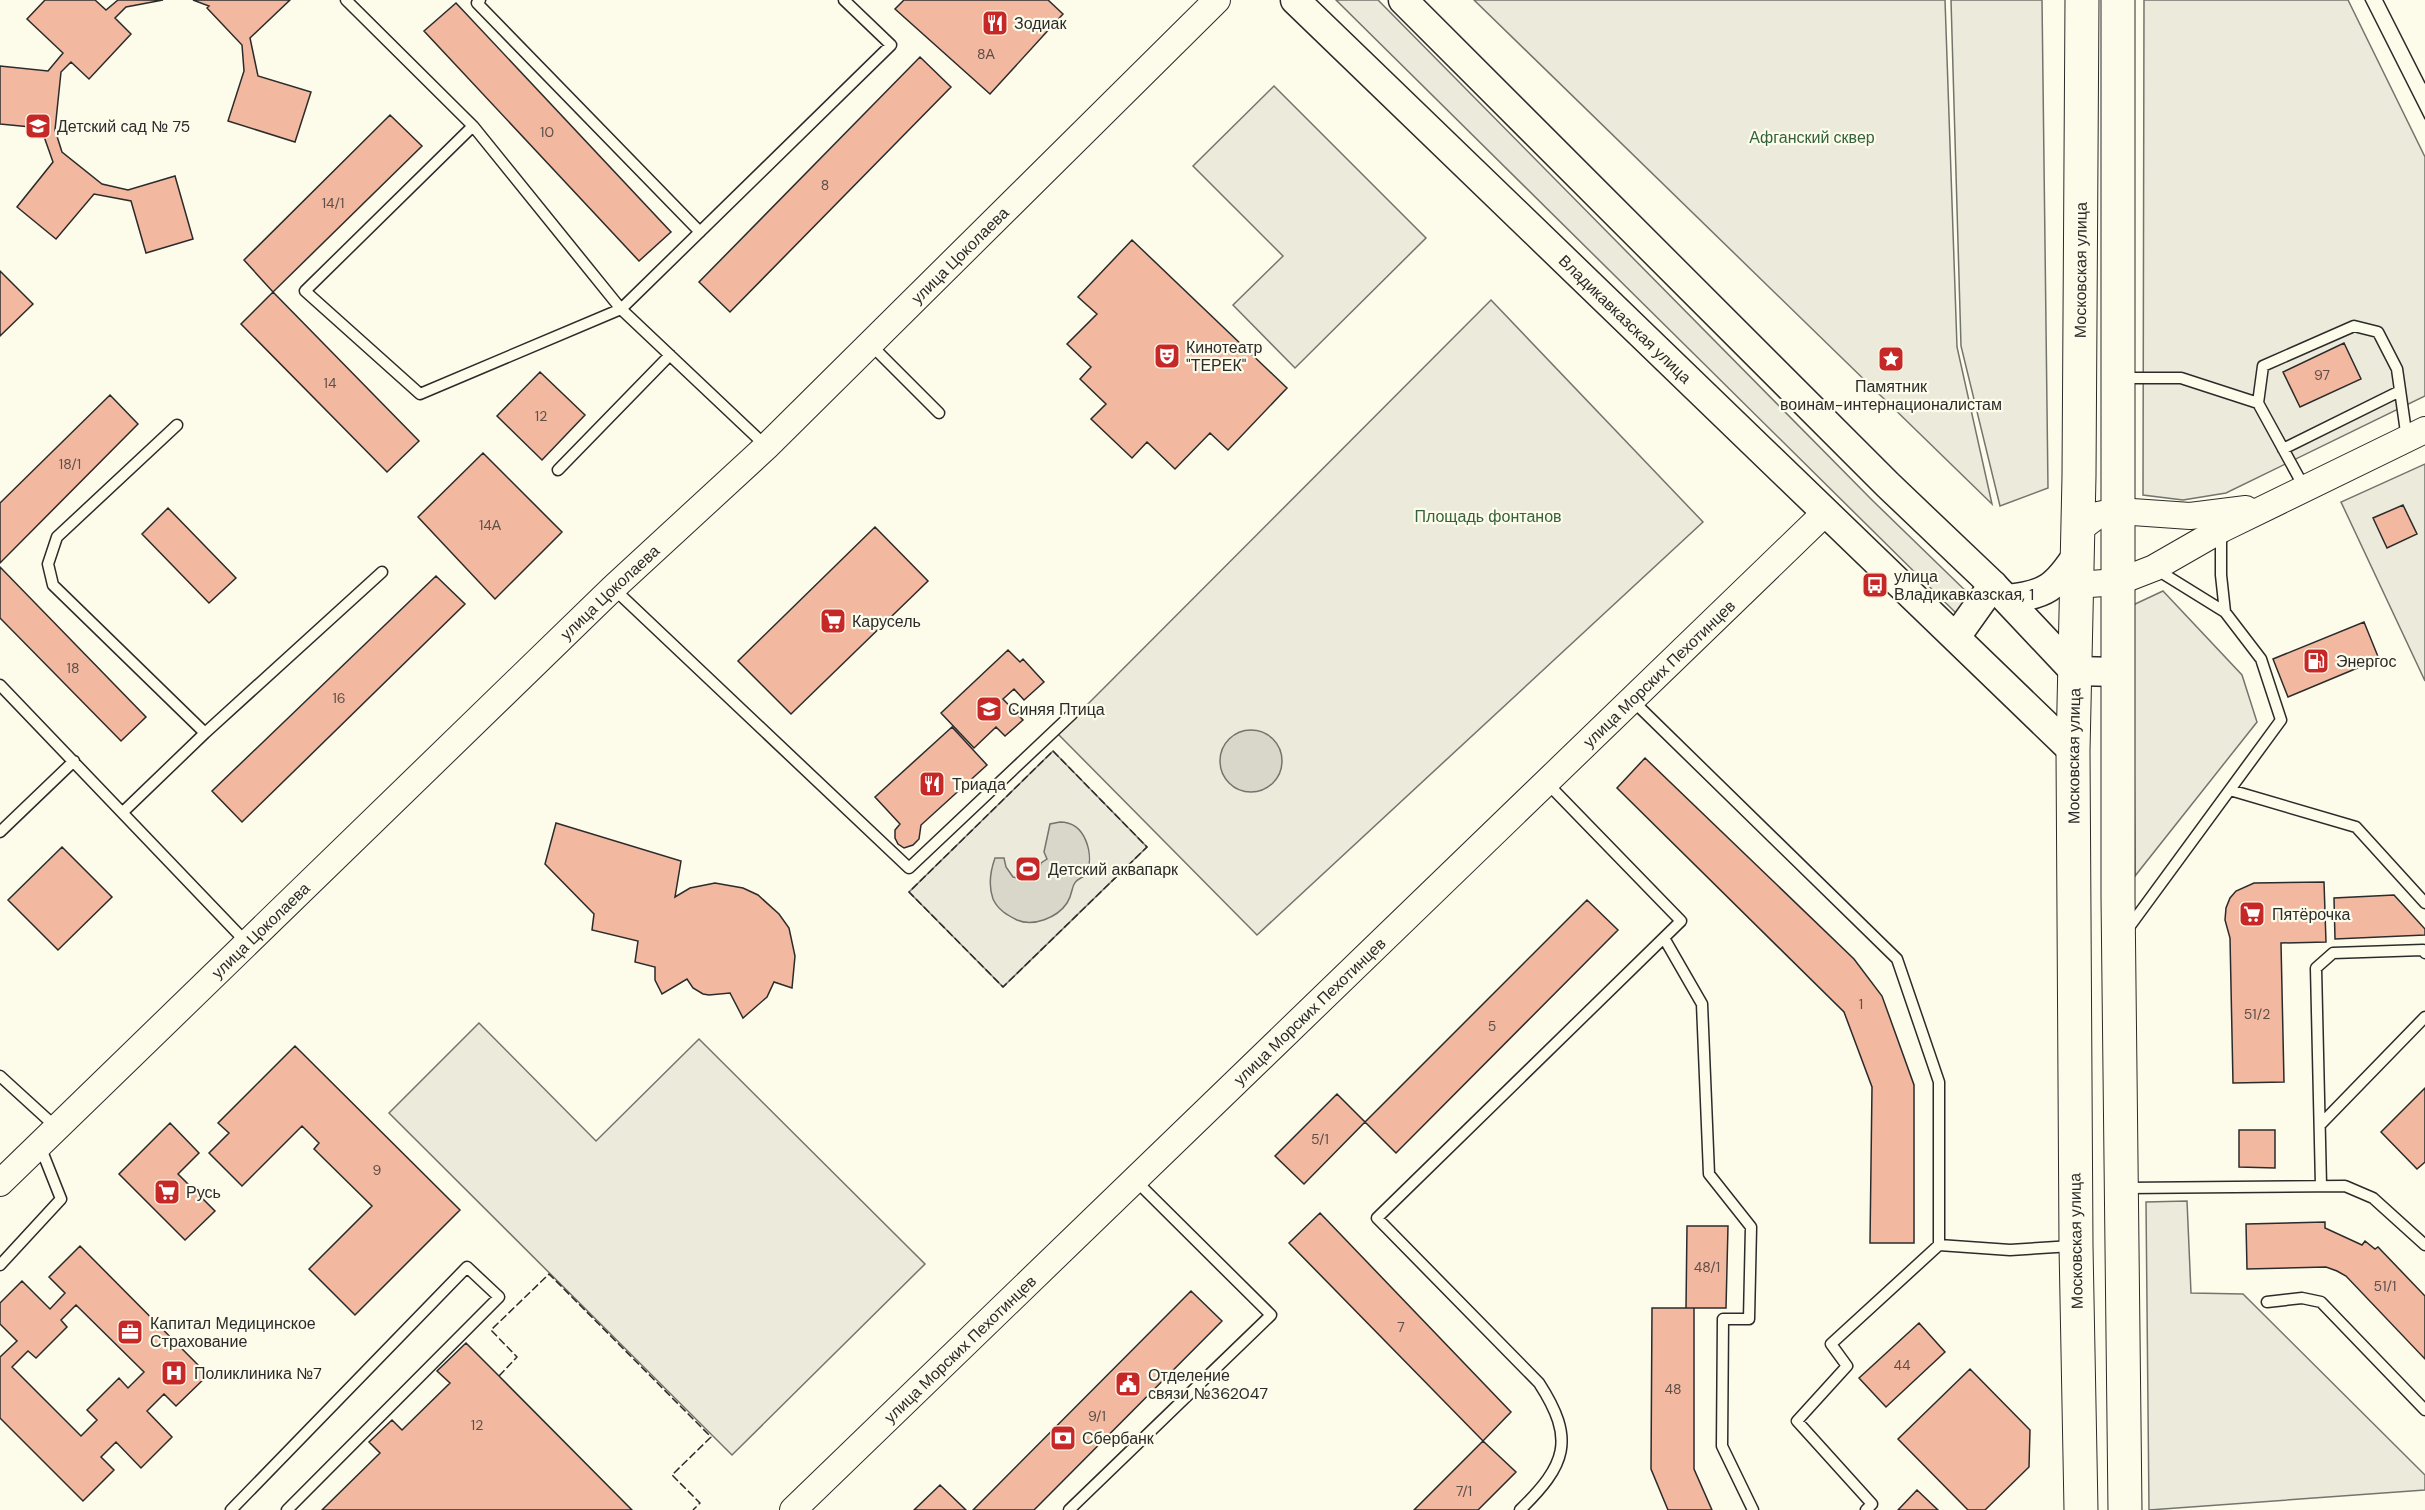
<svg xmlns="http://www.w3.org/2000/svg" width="2425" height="1510" font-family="'DM Sans',sans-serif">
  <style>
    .green { fill: #ecebdb; stroke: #74746e; stroke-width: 1.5 }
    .water { fill: #d8d7c9; stroke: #74746e; stroke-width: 1.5 }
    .building { fill: #f2b8a0; stroke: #2b2b2b; stroke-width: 1.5; fill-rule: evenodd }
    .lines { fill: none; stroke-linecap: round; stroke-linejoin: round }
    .service-casing { stroke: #2b2b2b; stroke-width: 13 }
    .tertiary-casing { stroke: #2b2b2b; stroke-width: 28 }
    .secondary-casing { stroke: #2b2b2b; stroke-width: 31 }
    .trunk-casing { stroke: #2b2b2b; stroke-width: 35 }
    .service { stroke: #fdfbea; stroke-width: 10 }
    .tertiary { stroke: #fdfbea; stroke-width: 26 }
    .secondary { stroke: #fdfbea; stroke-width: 28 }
    .trunk { stroke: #fdfbea; stroke-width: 33 }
    .tram { stroke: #2b2b2b; stroke-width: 1.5 }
    .fence { stroke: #2b2b2b; stroke-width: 1.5; stroke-dasharray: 8 3; stroke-linecap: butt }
    .labels { text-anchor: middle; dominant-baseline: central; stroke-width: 4.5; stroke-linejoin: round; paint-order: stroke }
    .number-label { font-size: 14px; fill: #5d4e48 }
    .poi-label { font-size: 16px; fill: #2b2b2b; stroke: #fdfbea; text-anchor: start }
    .park-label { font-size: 16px; fill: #34623c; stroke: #fdfbea }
    .street-label { font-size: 16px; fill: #2b2b2b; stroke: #fdfbea }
  </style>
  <rect width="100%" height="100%" fill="#fdfbea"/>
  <path class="green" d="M 1336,0 L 1378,0 L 1872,500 L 1973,598 L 1958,615 Z
    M 1474,0 L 1945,0 L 1957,347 L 1992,504 Z
    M 1951,0 L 2042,0 L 2048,488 L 2000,506 L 1961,346 Z
    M 2144,0 L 2348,0 L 2425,157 L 2425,396 L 2226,493 L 2183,500 L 2143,495 Z
    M 1274,86 L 1426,238 L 1295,368 L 1233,305 L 1283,256 L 1193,166 Z
    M 1491,300 L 1703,522 L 1257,935 L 1058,734 Z
    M 2425,464 L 2425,681 L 2341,502 Z
    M 2163,591 L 2242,675 L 2257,722 L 2135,876 L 2133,605 Z
    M 1053,751 L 1147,847 L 1003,987 L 909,892 Z
    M 479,1023 L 596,1141 L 699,1039 L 925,1264 L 732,1455 L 389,1113 Z
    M 2187,1201 L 2191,1293 L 2243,1294 L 2425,1475 L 2425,1490 L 2149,1510 L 2146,1202 Z"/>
  <path class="water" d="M1220 761a31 31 0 1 1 62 0a31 31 0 1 1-62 0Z
    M 1060,822 C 1086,822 1094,854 1087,875 C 1067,883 1076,889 1067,903 C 1057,918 1033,927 1017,920 C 1007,915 998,910 993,899 C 988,885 990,872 995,858 L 1004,858 L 1006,867 L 1013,877 C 1026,880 1038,878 1041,863 L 1047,859 L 1044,852 L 1050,824 Z"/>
  <path class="building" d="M 45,0 L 95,0 L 106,10 L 118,0 L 163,0 L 126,7 L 115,18 L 131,34 L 89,79 L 71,62 L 61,72 L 55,130 L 62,152 L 102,184 L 128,190 L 175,176 L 193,239 L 146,253 L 131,201 L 94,194 L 56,239 L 17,207 L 53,162 L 41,128 L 0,124 L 0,66 L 48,71 L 63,53 L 27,19 Z
    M 193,0 L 290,0 L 250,38 L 258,76 L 311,92 L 295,142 L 228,121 L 244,71 L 242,45 L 207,8 L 209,6 Z
    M 904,0 L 1048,0 L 1063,14 L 990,94 L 895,9 Z
    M 456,3 L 671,232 L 639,261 L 424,31 Z
    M 920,57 L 951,87 L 730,312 L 699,282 Z
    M 390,115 L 422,146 L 273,292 L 244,260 Z
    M 1132,240 L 1287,388 L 1228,450 L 1210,433 L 1175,469 L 1147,442 L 1132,458 L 1091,419 L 1106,404 L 1080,379 L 1091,367 L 1067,344 L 1097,314 L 1078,297 Z
    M 0,271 L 33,304 L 0,336 Z
    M 273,292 L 419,441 L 387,472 L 241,324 Z
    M 2344,343 L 2361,379 L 2300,407 L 2283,372 Z
    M 540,372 L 585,415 L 542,460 L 497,416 Z
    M 110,395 L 138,424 L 0,563 L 0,503 Z
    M 483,453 L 562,532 L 495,599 L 418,517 Z
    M 2403,505 L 2417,534 L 2387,548 L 2373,518 Z
    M 168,508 L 236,578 L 209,603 L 142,534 Z
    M 875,527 L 928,581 L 791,714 L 738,661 Z
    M 0,567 L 146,717 L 121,741 L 0,618 Z
    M 436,576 L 465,604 L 242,822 L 212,791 Z
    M 2364,622 L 2379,659 L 2288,697 L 2273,659 Z
    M 1008,650 L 1020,662 L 1023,659 L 1044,682 L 1024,700 L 1014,689 L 1003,699 L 1023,720 L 1005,736 L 996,727 L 974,748 L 941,713 Z
    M 952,727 L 987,765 L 921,825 L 919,839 L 913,845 L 904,848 L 898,844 L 895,838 L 895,830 L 900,824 L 875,797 Z
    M 1645,758 L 1854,959 L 1882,996 L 1914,1085 L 1914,1243 L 1870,1243 L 1872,1087 L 1844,1012 L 1617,788 Z
    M 556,823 L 681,861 L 675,897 L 690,888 L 715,883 L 743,888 L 758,895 L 779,914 L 789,928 L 795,956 L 792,988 L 774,982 L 767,997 L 743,1018 L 730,993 L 709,995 L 703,994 L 693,988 L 687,979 L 662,994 L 655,980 L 655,967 L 635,962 L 638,941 L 592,930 L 594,914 L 545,864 Z
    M 62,847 L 112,897 L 58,950 L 8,900 Z
    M 2324,882 L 2326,942 L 2281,943 L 2284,1082 L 2233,1083 L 2230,938 L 2225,920 L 2226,908 L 2230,898 L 2236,891 L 2254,883 Z
    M 2394,895 L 2425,929 L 2425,935 L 2335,939 L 2334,898 Z
    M 1587,900 L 1618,930 L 1396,1153 L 1365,1122 Z
    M 295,1046 L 460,1210 L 355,1315 L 309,1269 L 372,1206 L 314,1149 L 319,1143 L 302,1126 L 242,1186 L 209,1153 L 229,1133 L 218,1123 Z
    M 2425,1088 L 2425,1162 L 2417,1169 L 2381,1132 Z
    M 1337,1094 L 1365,1122 L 1304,1184 L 1275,1156 Z
    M 170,1123 L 199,1153 L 178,1174 L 215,1211 L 185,1240 L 119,1174 Z
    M 2239,1130 L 2275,1130 L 2275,1168 L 2239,1167 Z
    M 1320,1213 L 1511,1412 L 1483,1441 L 1289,1243 Z
    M 2325,1222 L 2325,1228 L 2362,1245 L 2365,1241 L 2375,1249 L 2378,1247 L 2425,1296 L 2425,1359 L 2346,1276 L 2337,1271 L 2326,1267 L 2247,1269 L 2246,1224 Z
    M 1687,1226 L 1728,1226 L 1726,1308 L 1686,1308 Z
    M 80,1246 L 208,1375 L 176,1406 L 164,1394 L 147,1411 L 172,1437 L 141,1468 L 116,1442 L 101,1457 L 114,1470 L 83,1501 L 0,1418 L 0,1357 L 17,1341 L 0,1324 L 0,1303 L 22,1281 L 50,1309 L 65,1293 L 49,1277 ZM 76,1305 L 144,1372 L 128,1388 L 119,1378 L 87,1410 L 97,1420 L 81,1436 L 12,1367 L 28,1351 L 36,1358 L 67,1327 L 61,1320 Z
    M 1191,1291 L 1222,1321 L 1034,1510 L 973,1510 Z
    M 1652,1308 L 1694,1308 L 1694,1469 L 1712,1510 L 1668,1510 L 1651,1469 Z
    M 1919,1323 L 1945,1352 L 1886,1407 L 1859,1378 Z
    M 466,1343 L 499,1376 L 632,1510 L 322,1510 L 380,1453 L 369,1442 L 392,1420 L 402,1430 L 450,1383 L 437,1371 Z
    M 1970,1369 L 2030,1430 L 2029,1467 L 1985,1510 L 1968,1510 L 1898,1439 Z
    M 1483,1441 L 1516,1472 L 1478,1510 L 1414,1510 Z
    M 940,1485 L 966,1510 L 914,1510 Z
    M 1917,1490 L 1938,1510 L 1898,1510 Z"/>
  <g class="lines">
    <g class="service-casing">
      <path id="service" d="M 346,0 L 473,126
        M 480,0 L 477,3 L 700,232
        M 473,126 L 621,309 L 420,394 L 305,291 Z
        M 871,345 L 939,413
        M 2122,378 L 2181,378 L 2258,403
        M 177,425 L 57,537 L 48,564 L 53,585 L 205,733
        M 766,446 L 621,309 L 891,45 L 844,0
        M 2283,449 L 2400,391
        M 558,470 L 670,355
        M 2304,487 L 2258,403 L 2263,366 L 2354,326 L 2378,332 L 2397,369 L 2407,439
        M 2221,532 L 2221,575 L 2225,612
        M 613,588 L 909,868 L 1072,714
        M 0,685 L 246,942
        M 1632,700 L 1897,959 L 1939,1082 L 1939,1245 L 2010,1250 L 2072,1246
        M 2230,790 L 2356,827 L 2425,903
        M 123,812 L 205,733 L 382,572
        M 0,832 L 74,761
        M 2127,930 L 2281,720 L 2261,659 L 2225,612 L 2154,568
        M 1664,938 L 1702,1004 L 1709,1174 L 1751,1227 L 1749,1319 L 1723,1319 L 1722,1446 L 1753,1510
        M 0,1076 L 57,1128
        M 2320,1125 L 2425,1017
        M 2321,1185 L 2316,968 L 2333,953 L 2423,950 L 2425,953
        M 2126,1188 L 2345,1186 L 2373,1198 L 2425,1245
        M 0,1265 L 61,1199 L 40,1146
        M 2267,1302 L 2302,1298 L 2321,1302 L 2425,1410
        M 231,1510 L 467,1267 L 499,1297 L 287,1510
        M 1069,1510 L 1271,1315 L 1135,1180
        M 1520,1510 C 1566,1465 1576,1440 1539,1383 L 1377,1218 L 1681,921 L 1546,782
        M 1866,1510 L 1872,1504 L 1797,1421 L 1847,1366 L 1831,1344 L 1939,1245"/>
    </g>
    <g class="tertiary-casing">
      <g id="tertiary">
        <path d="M 2078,530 L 2098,515 L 2118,511 L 2190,516 L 2246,509"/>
        <path d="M 2076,585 L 2118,582 L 2154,568 L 2222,529 L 2425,430"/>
        <path id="s1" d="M 0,1183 L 613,588 L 766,447 L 1217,0"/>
        <path id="s2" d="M 793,1510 L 1826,512"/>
      </g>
    </g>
    <g class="secondary-casing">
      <g id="secondary">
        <path id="s3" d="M 1295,0 L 2073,751"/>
        <path d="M 1403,0 L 1888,485 L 1993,585 L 2074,671 L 2119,672"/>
        <path d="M 2007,599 C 2046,595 2056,587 2077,555"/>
        <path d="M 1956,637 L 1993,585"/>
      </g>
    </g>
    <g class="trunk-casing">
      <g id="trunk">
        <path d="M 2118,0 L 2118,897 L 2125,1510"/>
        <path id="s4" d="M 2081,1510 L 2076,1246 L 2073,751 L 2079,476 L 2082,0"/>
      </g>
    </g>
    <use href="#service" class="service"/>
    <use href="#tertiary" class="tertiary"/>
    <use href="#secondary" class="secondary"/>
    <use href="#trunk" class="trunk"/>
    <path class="tram" d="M 2365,0 L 2425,119
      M 2383,0 L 2425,83"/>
    <path class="fence" d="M 1053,751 L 1147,847 L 1003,987 L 909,892 Z
      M 499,1376 L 517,1357 L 491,1330 L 549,1274 L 711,1437 L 672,1475 L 700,1503 L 693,1510"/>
  </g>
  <defs>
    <g id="restaurant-square" transform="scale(1.35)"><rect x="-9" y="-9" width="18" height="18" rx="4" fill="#c62828" stroke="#fdfbea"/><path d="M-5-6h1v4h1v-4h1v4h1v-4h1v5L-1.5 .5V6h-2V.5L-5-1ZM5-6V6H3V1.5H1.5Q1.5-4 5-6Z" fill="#fff"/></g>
    <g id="school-square" transform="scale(1.35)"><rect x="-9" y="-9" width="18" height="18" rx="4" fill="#c62828" stroke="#fdfbea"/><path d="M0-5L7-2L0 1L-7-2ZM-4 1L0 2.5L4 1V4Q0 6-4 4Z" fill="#fff"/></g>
    <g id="theatre-square" transform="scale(1.35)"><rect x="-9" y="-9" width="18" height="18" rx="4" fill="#c62828" stroke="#fdfbea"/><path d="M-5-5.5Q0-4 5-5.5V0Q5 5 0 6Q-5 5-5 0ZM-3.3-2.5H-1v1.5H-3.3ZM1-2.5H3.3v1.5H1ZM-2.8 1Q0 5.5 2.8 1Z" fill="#fff"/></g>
    <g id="sight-square" transform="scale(1.35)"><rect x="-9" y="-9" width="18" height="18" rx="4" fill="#c62828" stroke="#fdfbea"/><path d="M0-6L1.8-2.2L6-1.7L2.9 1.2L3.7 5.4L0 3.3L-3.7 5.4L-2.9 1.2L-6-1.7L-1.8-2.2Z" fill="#fff"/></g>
    <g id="bus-square" transform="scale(1.35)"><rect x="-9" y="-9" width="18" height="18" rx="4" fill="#c62828" stroke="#fdfbea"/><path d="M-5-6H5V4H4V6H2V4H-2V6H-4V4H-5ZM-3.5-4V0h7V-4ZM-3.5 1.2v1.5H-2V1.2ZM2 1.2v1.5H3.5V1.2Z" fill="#fff"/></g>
    <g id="supermarket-square" transform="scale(1.35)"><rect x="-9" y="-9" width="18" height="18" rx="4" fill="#c62828" stroke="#fdfbea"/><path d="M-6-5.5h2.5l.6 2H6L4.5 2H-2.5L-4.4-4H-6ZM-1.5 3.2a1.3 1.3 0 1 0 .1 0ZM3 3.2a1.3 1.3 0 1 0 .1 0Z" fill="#fff"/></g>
    <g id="fuel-square" transform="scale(1.35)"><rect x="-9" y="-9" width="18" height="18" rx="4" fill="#c62828" stroke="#fdfbea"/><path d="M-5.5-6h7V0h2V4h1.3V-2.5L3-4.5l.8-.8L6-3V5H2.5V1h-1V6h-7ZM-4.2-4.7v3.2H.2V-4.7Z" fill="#fff"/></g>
    <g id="stadium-square" transform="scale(1.35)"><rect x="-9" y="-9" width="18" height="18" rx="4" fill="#c62828" stroke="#fdfbea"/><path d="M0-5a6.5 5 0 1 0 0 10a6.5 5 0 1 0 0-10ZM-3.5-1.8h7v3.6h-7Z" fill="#fff"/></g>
    <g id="office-square" transform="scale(1.35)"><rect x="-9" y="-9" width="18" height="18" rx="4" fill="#c62828" stroke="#fdfbea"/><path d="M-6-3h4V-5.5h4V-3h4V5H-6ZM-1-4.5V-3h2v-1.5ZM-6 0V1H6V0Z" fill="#fff"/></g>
    <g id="hospital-square" transform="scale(1.35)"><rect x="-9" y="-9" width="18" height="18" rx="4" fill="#c62828" stroke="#fdfbea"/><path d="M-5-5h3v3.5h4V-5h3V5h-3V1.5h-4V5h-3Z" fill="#fff"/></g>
    <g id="civic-square" transform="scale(1.35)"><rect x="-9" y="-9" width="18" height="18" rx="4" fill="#c62828" stroke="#fdfbea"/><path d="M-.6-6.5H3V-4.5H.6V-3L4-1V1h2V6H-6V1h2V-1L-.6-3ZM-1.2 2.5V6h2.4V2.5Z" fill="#fff"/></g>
    <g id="bank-square" transform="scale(1.35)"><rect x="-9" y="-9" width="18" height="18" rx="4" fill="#c62828" stroke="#fdfbea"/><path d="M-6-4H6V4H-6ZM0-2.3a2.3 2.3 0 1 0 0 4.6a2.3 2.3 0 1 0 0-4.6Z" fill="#fff"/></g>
  </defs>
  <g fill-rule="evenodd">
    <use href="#restaurant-square" x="995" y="23"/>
    <use href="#school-square" x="38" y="126"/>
    <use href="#theatre-square" x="1167" y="356"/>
    <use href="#sight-square" x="1891" y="359"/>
    <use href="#bus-square" x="1875" y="585"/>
    <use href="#supermarket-square" x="833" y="621"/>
    <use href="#fuel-square" x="2316" y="661"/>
    <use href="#school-square" x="989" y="709"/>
    <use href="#restaurant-square" x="932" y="784"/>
    <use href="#stadium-square" x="1028" y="869"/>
    <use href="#supermarket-square" x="2252" y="914"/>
    <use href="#supermarket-square" x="167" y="1192"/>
    <use href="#office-square" x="130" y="1332"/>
    <use href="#hospital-square" x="174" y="1373"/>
    <use href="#civic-square" x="1128" y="1384"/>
    <use href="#bank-square" x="1063" y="1438"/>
  </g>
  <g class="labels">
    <g class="number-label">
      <text x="986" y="54">8А</text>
      <text x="547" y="132">10</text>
      <text x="825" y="185">8</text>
      <text x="333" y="203">14/1</text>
      <text x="2322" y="375">97</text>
      <text x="330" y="383">14</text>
      <text x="541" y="416">12</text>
      <text x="70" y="464">18/1</text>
      <text x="490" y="525">14А</text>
      <text x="73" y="668">18</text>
      <text x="339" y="698">16</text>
      <text x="1861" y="1004">1</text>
      <text x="2257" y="1014">51/2</text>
      <text x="1492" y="1026">5</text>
      <text x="1320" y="1139">5/1</text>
      <text x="377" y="1170">9</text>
      <text x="1707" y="1267">48/1</text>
      <text x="2385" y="1286">51/1</text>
      <text x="1401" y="1327">7</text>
      <text x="1902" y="1365">44</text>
      <text x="1673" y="1389">48</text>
      <text x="1097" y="1416">9/1</text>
      <text x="477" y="1425">12</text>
      <text x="1464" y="1491">7/1</text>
    </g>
    <g class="poi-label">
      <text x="1014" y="23">Зодиак</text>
      <text x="57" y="126">Детский сад № 75</text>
      <text x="1186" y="347">Кинотеатр<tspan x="1186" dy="18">"ТЕРЕК"</tspan></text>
      <text x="1891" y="386" text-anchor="middle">Памятник<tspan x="1891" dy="18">воинам-интернационалистам</tspan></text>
      <text x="1894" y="576">улица<tspan x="1894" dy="18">Владикавказская, 1</tspan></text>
      <text x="852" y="621">Карусель</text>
      <text x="2336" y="661">Энергос</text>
      <text x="1008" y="709">Синяя Птица</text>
      <text x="952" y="784">Триада</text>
      <text x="1048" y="869">Детский аквапарк</text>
      <text x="2272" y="914">Пятёрочка</text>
      <text x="186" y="1192">Русь</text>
      <text x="150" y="1323">Капитал Медицинское<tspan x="150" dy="18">Страхование</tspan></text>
      <text x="194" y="1373">Поликлиника №7</text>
      <text x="1148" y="1375">Отделение<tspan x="1148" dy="18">связи №362047</tspan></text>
      <text x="1082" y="1438">Сбербанк</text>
    </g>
    <g class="park-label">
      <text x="1812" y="137">Афганский сквер</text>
      <text x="1488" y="516">Площадь фонтанов</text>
    </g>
    <g class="street-label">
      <text stroke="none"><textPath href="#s1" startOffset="1335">улица Цоколаева</textPath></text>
      <text stroke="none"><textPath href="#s4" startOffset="1240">Московская улица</textPath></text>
      <text stroke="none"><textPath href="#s3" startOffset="459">Владикавказская улица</textPath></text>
      <text stroke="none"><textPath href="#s1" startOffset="849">улица Цоколаева</textPath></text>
      <text stroke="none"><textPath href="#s2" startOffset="1204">улица Морских Пехотинцев</textPath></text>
      <text stroke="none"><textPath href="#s4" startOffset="754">Московская улица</textPath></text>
      <text stroke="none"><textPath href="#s1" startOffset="363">улица Цоколаева</textPath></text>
      <text stroke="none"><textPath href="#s2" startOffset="718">улица Морских Пехотинцев</textPath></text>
      <text transform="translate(2076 1241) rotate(-91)">Московская улица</text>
      <text stroke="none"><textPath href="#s2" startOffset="232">улица Морских Пехотинцев</textPath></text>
    </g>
  </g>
</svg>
